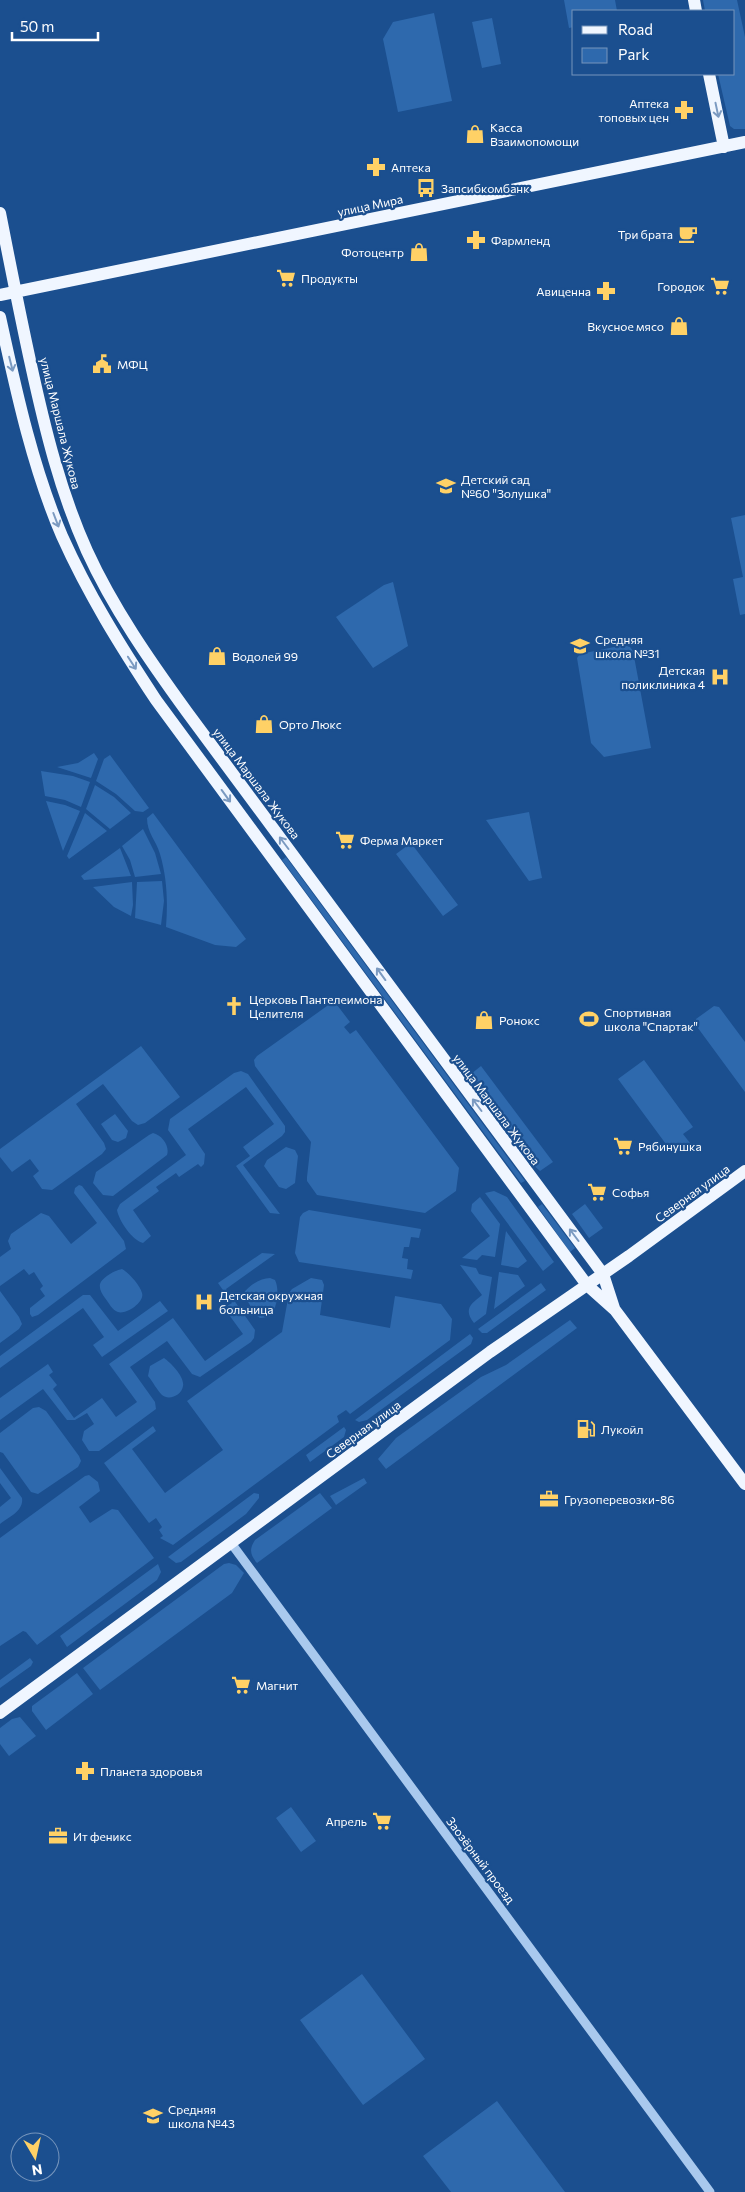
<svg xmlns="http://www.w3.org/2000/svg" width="745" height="2192" font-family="Commissioner,sans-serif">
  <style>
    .green { fill: #2e69ad }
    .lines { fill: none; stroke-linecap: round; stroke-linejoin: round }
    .minor { stroke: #a9c9ee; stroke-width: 9 }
    .major { stroke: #f0f6ff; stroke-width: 12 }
    .oneway { stroke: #7b9ac1 }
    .labels { text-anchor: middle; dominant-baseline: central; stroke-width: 4.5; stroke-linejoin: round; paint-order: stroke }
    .poi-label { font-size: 12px; fill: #fff; stroke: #1b4f8f; text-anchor: start }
    .street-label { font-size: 12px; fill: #fff; stroke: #1b4f8f }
  </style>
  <rect width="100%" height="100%" fill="#1b4f8f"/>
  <path class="green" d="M 564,0 L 615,0 L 617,11 L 574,11 L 574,27 L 569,28 Z
    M 703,0 L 737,0 L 745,37 L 745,129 L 734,129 L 730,126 L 718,74 L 734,74 L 734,11 L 705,11 Z
    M 434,13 L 452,101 L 398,112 L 383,39 L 393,22 Z
    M 492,18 L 501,64 L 482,68 L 472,22 Z
    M 745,515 L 745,614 L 740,615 L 733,579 L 743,577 L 731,518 Z
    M 393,582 L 408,646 L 373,668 L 336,617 L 384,585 Z
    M 624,645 L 630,647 L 633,651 L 651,748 L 604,757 L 591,743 L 577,658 L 580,654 Z
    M 94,753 L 98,759 L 91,778 L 57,767 L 78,763 Z
    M 110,755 L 149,808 L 143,812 L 135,811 L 116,794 L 96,781 L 104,759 Z
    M 41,771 L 73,776 L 90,782 L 81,807 L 65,800 L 45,796 Z
    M 95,785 L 114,797 L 131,813 L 110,829 L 86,809 Z
    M 46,801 L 65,805 L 80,811 L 63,851 Z
    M 529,812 L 542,878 L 529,881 L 486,820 Z
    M 85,813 L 107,831 L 69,859 L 67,856 Z
    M 153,813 L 246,939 L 236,947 L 215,945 L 166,927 C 168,901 167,878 160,854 C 156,840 147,833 147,818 Z
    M 143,829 L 155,853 L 161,874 L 135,877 L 130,860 L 122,846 Z
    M 411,843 L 458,905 L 443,916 L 396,854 Z
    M 120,848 L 131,876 L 84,880 L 81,876 Z
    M 286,857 L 525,1181 L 521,1183 L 282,860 Z
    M 162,881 L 164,901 L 161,925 L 135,918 L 137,882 Z
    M 132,882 L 133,905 L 131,916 L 114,907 L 93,887 Z
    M 334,1001 L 350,1022 L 344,1027 L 350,1034 L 356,1030 L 459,1168 L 456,1191 L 425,1213 L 317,1195 L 307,1181 L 307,1177 L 311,1142 L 255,1066 L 254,1060 L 257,1056 Z
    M 714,1006 L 719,1007 L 745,1042 L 745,1092 L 695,1024 L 696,1019 Z
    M 141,1046 L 180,1097 L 145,1123 L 138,1125 L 132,1121 L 103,1084 L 76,1104 L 104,1143 L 106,1149 L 102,1154 L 52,1190 L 42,1189 L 33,1176 L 39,1171 L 30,1159 L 12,1172 L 0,1157 L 0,1149 Z
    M 644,1060 L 693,1127 L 683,1134 L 690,1143 L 674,1155 L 618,1079 Z
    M 481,1066 L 553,1162 L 540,1171 L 522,1155 L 471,1085 L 471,1074 Z
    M 241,1071 L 248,1074 L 285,1126 L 285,1132 L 282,1136 L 243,1165 L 280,1214 L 270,1213 L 236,1166 L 250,1156 L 243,1147 L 274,1124 L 246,1087 L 188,1129 L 205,1154 L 204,1164 L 201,1167 L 198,1164 L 179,1177 L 176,1173 L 156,1187 L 159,1191 L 133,1210 L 151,1236 L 143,1243 C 132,1240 119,1221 117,1210 L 120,1204 L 186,1155 L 168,1130 L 170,1119 L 234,1073 Z
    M 115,1114 L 128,1131 L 126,1138 L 118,1142 L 112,1140 L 101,1124 Z
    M 153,1133 C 162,1135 170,1146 167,1155 L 113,1196 L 103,1195 L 93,1183 L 96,1172 L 149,1135 Z
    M 286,1147 L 295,1150 L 298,1156 L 295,1183 L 286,1189 L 279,1187 L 264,1166 L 267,1160 Z
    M 79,1185 L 82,1186 L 124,1241 L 126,1249 L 38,1315 L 32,1317 L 30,1314 L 30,1308 L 45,1296 L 40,1289 L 43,1286 L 34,1272 L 29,1275 L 24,1269 L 0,1286 L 0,1257 L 11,1249 L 8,1241 L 11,1234 L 41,1213 L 49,1216 L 71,1244 L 97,1223 L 74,1193 L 75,1188 Z
    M 494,1191 L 507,1197 L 554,1262 L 543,1271 L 485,1193 Z
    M 480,1197 L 500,1224 L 495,1257 L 482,1255 L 477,1260 L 462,1258 L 490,1236 L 471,1211 L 472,1204 Z
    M 542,1204 L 575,1248 L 570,1252 L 538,1207 Z
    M 585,1204 L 603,1228 L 589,1238 L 572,1214 Z
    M 309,1210 L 421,1229 L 419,1238 L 411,1237 L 409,1247 L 404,1247 L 402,1258 L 408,1259 L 407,1269 L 413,1270 L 411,1279 L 299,1262 L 295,1253 L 300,1217 L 303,1213 Z
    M 506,1231 L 527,1261 L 518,1268 L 501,1265 Z
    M 262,1253 L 275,1254 L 226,1289 L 255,1330 L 254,1338 L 251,1342 L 200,1377 L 192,1374 L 167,1341 L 130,1367 L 155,1402 L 156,1409 L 99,1451 L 89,1451 L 82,1440 L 84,1431 L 94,1424 L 87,1413 L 75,1420 L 67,1420 L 43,1389 L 0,1420 L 0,1398 L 48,1364 L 53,1372 L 49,1375 L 57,1385 L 53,1389 L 74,1418 L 102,1398 L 116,1417 L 137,1402 L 109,1364 L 173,1318 L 205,1361 L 243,1334 L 224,1308 L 232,1303 L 218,1283 Z
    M 460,1265 L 476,1268 L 479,1274 L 492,1277 L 486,1314 L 474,1323 C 463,1309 471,1304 482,1295 Z
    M 122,1269 C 129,1273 140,1285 142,1293 C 145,1302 126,1315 118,1312 C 112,1310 109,1303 105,1298 C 102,1294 99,1289 100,1284 C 102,1277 116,1270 122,1269 Z
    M 499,1272 L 518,1275 L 525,1286 L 494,1309 Z
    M 270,1278 L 275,1280 C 280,1290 277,1310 269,1317 L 260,1318 L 256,1315 L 243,1294 C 248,1286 260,1278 270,1278 Z
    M 311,1278 L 322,1280 L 324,1285 L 320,1315 L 390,1328 L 395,1296 L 441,1304 L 452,1319 L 450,1340 L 350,1414 L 346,1410 L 337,1416 L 339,1422 L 173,1545 L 160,1538 L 163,1536 L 159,1530 L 162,1527 L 156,1518 L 149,1523 L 104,1463 L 153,1426 L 156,1431 L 132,1449 L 165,1493 L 223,1450 L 187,1401 L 282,1332 L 289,1293 L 292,1289 Z
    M 541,1283 L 546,1290 L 487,1333 L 482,1333 L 478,1329 Z
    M 0,1291 L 19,1317 L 22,1324 L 19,1329 L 0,1343 Z
    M 83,1295 L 90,1295 L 118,1331 L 160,1301 L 168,1311 L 102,1357 L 93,1345 L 104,1337 L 83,1308 L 0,1368 L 0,1356 Z
    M 570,1320 L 577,1328 L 386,1469 L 378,1459 L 396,1438 L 481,1377 L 506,1365 Z
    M 470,1334 L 473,1338 L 471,1344 L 367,1420 L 359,1422 L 355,1420 Z
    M 164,1358 C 171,1363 185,1377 183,1386 C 182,1395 169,1401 162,1395 C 157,1390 153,1382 148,1376 L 150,1366 Z
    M 39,1407 L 46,1411 L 79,1456 L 81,1461 L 78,1467 L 38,1494 L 31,1492 L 3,1453 L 0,1452 L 0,1433 L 33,1408 Z
    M 344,1427 L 346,1430 L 344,1437 L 310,1462 L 306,1455 Z
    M 0,1468 L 22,1498 C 24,1511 9,1517 0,1524 L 0,1507 L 11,1498 L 0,1483 Z
    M 89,1475 L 98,1482 L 100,1491 L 79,1507 L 90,1523 L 112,1509 L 118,1510 L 154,1558 L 37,1645 L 26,1632 L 23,1631 L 0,1646 L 0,1538 L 85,1476 Z
    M 364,1478 L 367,1483 L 336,1505 L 330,1496 Z
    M 254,1493 L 259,1494 L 259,1498 L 246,1514 L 181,1562 L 176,1563 L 168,1557 Z
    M 320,1493 L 332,1508 L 257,1563 C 250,1555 249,1549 255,1540 Z
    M 229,1563 L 236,1565 L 244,1573 L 232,1593 L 100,1690 L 83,1668 L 224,1564 Z
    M 158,1564 L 161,1572 L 157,1580 L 67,1647 L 60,1636 Z
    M 30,1658 L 33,1662 L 31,1666 L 0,1688 L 0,1680 Z
    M 77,1673 L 93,1694 L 46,1730 L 32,1711 L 32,1706 Z
    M 20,1717 L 36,1736 L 9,1756 L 0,1744 L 0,1728 L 12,1719 Z
    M 291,1807 L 316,1841 L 301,1852 L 276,1818 Z
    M 362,1974 L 425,2059 L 363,2105 L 300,2020 Z
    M 497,2101 L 565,2192 L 451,2192 L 423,2156 Z"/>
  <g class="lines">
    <path class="minor" d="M 231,1543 L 710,2192"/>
    <path class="major" d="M 694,0 L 696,11
      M 709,74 L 724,147
      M 0,213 C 10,264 20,315 31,365 C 45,429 60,491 87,551 C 113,608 150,661 187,712 L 603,1274 L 614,1308
      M 0,295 L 745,142
      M 0,317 C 16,390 32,466 62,536 C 88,594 121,647 156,700 L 567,1258 L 587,1285 L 615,1310 L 745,1484
      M 0,1713 L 490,1352 L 629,1256 L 745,1171"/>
  </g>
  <defs><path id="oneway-shaft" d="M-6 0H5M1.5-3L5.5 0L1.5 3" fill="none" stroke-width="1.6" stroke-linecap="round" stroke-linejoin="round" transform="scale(1.25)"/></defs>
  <g class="oneway">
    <use href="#oneway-shaft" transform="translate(717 110) rotate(78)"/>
    <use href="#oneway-shaft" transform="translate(11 364) rotate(76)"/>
    <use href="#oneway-shaft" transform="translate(56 520) rotate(69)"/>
    <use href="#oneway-shaft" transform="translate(132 663) rotate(57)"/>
    <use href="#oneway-shaft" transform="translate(226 796) rotate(54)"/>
    <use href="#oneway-shaft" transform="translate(284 843) rotate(-127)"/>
    <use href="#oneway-shaft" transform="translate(381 974) rotate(-126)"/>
    <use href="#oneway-shaft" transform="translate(477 1105) rotate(-127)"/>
    <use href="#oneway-shaft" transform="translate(574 1235) rotate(-127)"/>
  </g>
  <defs>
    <g id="pharmacy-bare" transform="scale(1.5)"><path d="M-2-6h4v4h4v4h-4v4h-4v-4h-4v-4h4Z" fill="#ffd166" stroke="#1b4f8f" stroke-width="2.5" paint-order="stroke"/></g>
    <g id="shop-bare" transform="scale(1.5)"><path d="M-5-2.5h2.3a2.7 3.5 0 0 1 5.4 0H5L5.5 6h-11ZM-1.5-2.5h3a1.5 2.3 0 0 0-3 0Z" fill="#ffd166" stroke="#1b4f8f" stroke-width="2.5" paint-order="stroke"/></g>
    <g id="bus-bare" transform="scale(1.5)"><path d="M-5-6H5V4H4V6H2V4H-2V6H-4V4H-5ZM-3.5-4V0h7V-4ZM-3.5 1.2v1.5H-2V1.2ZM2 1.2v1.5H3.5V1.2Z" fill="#ffd166" stroke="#1b4f8f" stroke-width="2.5" paint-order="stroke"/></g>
    <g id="cafe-bare" transform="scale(1.5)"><path d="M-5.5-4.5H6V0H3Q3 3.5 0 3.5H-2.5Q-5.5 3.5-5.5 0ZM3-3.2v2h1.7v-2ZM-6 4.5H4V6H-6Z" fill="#ffd166" stroke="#1b4f8f" stroke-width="2.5" paint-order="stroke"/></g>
    <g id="supermarket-bare" transform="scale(1.5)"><path d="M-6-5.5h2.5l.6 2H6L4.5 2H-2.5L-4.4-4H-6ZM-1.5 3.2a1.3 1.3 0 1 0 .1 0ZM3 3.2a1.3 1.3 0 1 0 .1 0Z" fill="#ffd166" stroke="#1b4f8f" stroke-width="2.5" paint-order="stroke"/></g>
    <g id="civic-bare" transform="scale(1.5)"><path d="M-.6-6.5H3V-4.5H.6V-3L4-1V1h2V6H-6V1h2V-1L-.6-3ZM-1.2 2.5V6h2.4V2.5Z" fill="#ffd166" stroke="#1b4f8f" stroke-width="2.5" paint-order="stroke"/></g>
    <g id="school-bare" transform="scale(1.5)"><path d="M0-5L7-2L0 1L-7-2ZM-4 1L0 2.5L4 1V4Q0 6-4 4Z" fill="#ffd166" stroke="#1b4f8f" stroke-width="2.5" paint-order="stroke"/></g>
    <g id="hospital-bare" transform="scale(1.5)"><path d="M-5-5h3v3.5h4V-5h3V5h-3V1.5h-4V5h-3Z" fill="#ffd166" stroke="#1b4f8f" stroke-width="2.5" paint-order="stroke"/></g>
    <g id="church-bare" transform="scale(1.5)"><path d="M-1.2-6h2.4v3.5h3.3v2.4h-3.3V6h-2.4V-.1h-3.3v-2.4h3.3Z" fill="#ffd166" stroke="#1b4f8f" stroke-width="2.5" paint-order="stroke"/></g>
    <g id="stadium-bare" transform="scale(1.5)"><path d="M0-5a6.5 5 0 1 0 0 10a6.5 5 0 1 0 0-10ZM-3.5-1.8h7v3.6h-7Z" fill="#ffd166" stroke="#1b4f8f" stroke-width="2.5" paint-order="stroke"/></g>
    <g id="fuel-bare" transform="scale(1.5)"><path d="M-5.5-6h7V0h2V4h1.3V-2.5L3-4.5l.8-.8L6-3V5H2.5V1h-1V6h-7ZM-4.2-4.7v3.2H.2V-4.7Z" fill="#ffd166" stroke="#1b4f8f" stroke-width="2.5" paint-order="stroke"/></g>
    <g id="office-bare" transform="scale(1.5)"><path d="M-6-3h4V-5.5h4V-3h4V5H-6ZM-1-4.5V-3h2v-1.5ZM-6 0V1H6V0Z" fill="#ffd166" stroke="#1b4f8f" stroke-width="2.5" paint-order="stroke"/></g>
  </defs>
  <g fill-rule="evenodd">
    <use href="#pharmacy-bare" x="684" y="110"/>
    <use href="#shop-bare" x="475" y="134"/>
    <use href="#pharmacy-bare" x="376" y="167"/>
    <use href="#bus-bare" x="426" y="188"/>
    <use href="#cafe-bare" x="688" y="234"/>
    <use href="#pharmacy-bare" x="476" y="240"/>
    <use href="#shop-bare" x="419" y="252"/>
    <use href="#supermarket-bare" x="286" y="278"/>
    <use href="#supermarket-bare" x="720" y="286"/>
    <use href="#pharmacy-bare" x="606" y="291"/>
    <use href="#shop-bare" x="679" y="326"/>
    <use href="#civic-bare" x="102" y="364"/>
    <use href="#school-bare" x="446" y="486"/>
    <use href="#school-bare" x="580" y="646"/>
    <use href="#shop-bare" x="217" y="656"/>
    <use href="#hospital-bare" x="720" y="677"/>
    <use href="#shop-bare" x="264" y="724"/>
    <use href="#supermarket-bare" x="345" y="840"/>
    <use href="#church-bare" x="234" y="1006"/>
    <use href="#stadium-bare" x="589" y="1019"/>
    <use href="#shop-bare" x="484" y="1020"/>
    <use href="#supermarket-bare" x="623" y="1146"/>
    <use href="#supermarket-bare" x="597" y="1192"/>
    <use href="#hospital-bare" x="204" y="1302"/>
    <use href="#fuel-bare" x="586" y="1429"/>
    <use href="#office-bare" x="549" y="1499"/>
    <use href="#supermarket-bare" x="241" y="1685"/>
    <use href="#pharmacy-bare" x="85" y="1771"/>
    <use href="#supermarket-bare" x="382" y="1821"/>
    <use href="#office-bare" x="58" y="1836"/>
    <use href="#school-bare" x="153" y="2116"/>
  </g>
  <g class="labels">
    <g class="poi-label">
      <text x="669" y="103" text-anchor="end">Аптека<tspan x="669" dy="14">топовых цен</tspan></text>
      <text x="490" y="127">Касса<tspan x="490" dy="14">Взаимопомощи</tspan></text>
      <text x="391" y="167">Аптека</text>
      <text x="441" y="188">Запсибкомбанк</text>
      <text x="673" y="234" text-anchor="end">Три брата</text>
      <text x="491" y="240">Фармленд</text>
      <text x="404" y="252" text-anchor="end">Фотоцентр</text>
      <text x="301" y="278">Продукты</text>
      <text x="705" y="286" text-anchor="end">Городок</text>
      <text x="591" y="291" text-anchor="end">Авиценна</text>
      <text x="664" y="326" text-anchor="end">Вкусное мясо</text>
      <text x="117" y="364">МФЦ</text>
      <text x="461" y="479">Детский сад<tspan x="461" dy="14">№60 "Золушка"</tspan></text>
      <text x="595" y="639">Средняя<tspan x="595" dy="14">школа №31</tspan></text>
      <text x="232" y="656">Водолей 99</text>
      <text x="705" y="670" text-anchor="end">Детская<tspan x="705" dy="14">поликлиника 4</tspan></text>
      <text x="279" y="724">Орто Люкс</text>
      <text x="360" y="840">Ферма Маркет</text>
      <text x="249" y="999">Церковь Пантелеимона<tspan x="249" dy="14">Целителя</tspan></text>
      <text x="604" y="1012">Спортивная<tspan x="604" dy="14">школа "Спартак"</tspan></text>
      <text x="499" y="1020">Ронокс</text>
      <text x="638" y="1146">Рябинушка</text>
      <text x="612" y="1192">Софья</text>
      <text x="219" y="1295">Детская окружная<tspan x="219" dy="14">больница</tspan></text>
      <text x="601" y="1429">Лукойл</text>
      <text x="564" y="1499">Грузоперевозки-86</text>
      <text x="256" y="1685">Магнит</text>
      <text x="100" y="1771">Планета здоровья</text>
      <text x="367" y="1821" text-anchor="end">Апрель</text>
      <text x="73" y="1836">Ит феникс</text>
      <text x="168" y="2109">Средняя<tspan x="168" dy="14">школа №43</tspan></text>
    </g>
    <g class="street-label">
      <text transform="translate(370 205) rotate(-12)">улица Мира</text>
      <text transform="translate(61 423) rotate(76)">улица Маршала Жукова</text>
      <text transform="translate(257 783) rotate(53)">улица Маршала Жукова</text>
      <text transform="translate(497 1109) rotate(53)">улица Маршала Жукова</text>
      <text transform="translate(692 1193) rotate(-36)">Северная улица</text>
      <text transform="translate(363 1429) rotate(-36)">Северная улица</text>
      <text transform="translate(481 1860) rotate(53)">Заозёрный проезд</text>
    </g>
  </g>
  <rect x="572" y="10" width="162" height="65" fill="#1b4f8f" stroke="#7695bc"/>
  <rect x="582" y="26" width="25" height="8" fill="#f0f6ff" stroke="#7695bc"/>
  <text x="618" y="35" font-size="15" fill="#ffffff">Road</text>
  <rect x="582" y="48" width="25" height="15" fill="#2e69ad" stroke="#7695bc"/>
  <text x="618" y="60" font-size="15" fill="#ffffff">Park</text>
  <g transform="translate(35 2157) rotate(171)"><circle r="24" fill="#1b4f8f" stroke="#7695bc"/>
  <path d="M0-4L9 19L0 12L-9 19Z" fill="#ffd166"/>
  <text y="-8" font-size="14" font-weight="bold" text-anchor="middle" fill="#ffffff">N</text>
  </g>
  <path d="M12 32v8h86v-8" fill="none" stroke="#ffffff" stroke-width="2.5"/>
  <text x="20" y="32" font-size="15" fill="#ffffff" stroke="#1b4f8f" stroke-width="4" paint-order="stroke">50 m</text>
</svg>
